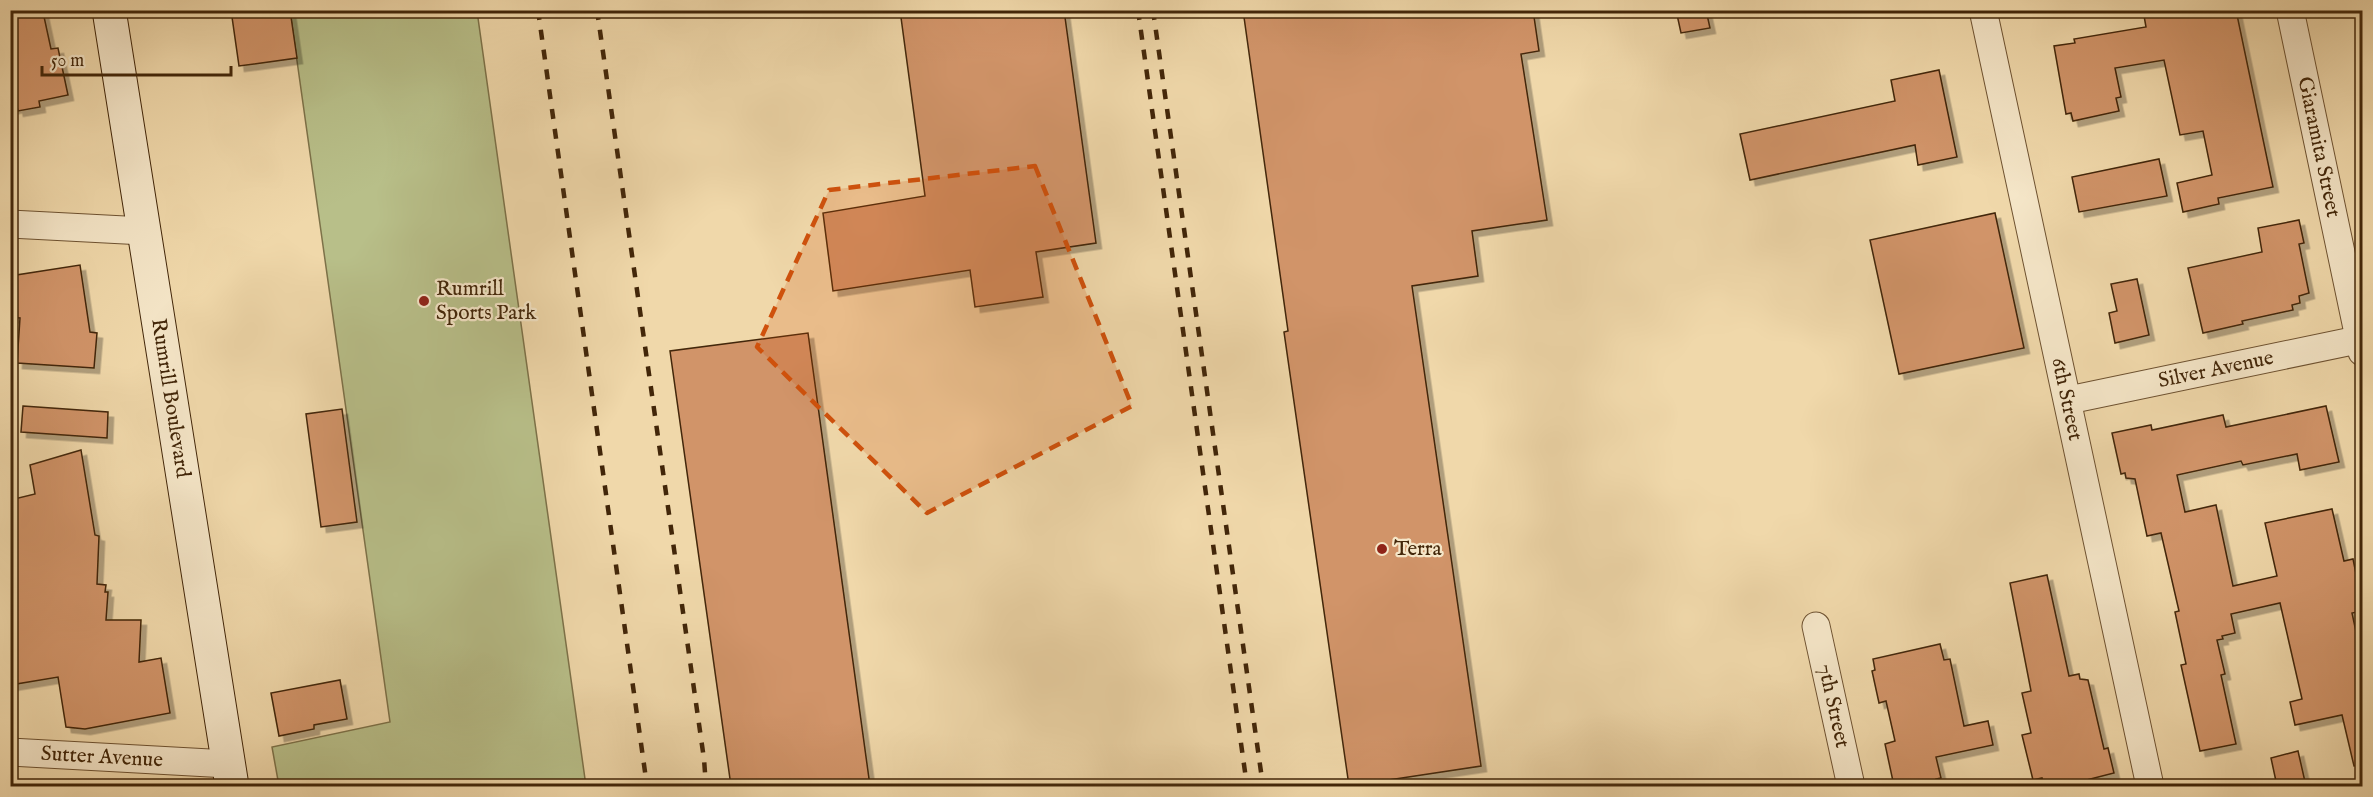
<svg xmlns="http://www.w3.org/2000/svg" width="2373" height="797" font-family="'IM FELL English',serif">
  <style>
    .grass { fill: #b8bf89; stroke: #7d7249; stroke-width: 1.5 }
    .building { fill: #d19469; stroke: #422609; stroke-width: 1.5; filter: url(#shadow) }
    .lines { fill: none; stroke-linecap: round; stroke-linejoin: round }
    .minor-casing { stroke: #6e5231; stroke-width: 29 }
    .secondary-casing { stroke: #422609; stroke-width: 35 }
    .minor { stroke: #f5e6c8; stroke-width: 27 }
    .secondary { stroke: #f5e6c8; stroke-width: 33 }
    .rail { stroke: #422609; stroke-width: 4.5; stroke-dasharray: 10 10; stroke-linecap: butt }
    .marked { fill: #cf510c; fill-opacity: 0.2; stroke: #cf510c; stroke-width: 4.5; stroke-dasharray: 12 8; stroke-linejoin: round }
    .poi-dot { fill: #8f2418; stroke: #f5e6c8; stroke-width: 2 }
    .labels { text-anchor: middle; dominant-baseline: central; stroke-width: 4.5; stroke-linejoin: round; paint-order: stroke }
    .street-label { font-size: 21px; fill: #422609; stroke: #f5e6c8 }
    .poi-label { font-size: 21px; fill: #422609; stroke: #f5e6c8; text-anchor: start }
  </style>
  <defs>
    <filter id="shadow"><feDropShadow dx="5.5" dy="5.5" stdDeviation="0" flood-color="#0004"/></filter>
  </defs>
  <rect width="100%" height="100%" fill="#f0d8aa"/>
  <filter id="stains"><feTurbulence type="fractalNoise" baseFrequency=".00333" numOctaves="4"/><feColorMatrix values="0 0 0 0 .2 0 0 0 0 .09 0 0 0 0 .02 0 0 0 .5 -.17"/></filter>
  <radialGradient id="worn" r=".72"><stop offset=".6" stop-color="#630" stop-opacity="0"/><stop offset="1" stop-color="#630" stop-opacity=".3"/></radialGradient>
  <path class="grass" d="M 290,11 L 477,11 L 586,786 L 279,786 L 272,747 L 390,722 Z"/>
  <path class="building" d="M 231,10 L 290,10 L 297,58 L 239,66 Z
    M 900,10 L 1064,10 L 1096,243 L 1036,252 L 1043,297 L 975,307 L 970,270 L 833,291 L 823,213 L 925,196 Z
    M 1243,10 L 1533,10 L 1539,51 L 1521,54 L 1547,220 L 1472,231 L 1478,276 L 1412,286 L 1481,766 L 1349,786 L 1284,332 L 1288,331 Z
    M 1676,10 L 1706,10 L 1710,28 L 1681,33 Z
    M 2143,10 L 2236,10 L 2273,187 L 2218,198 L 2219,204 L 2183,212 L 2177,183 L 2212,175 L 2203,131 L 2180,135 L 2164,60 L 2115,68 L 2121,97 L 2116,98 L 2119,111 L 2073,121 L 2071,113 L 2066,114 L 2054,46 L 2075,43 L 2074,39 L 2146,27 Z
    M 43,12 L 51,49 L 58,48 L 68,95 L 39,101 L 40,107 L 18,111 L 17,107 L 10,109 L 10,19 Z
    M 1939,70 L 1957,157 L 1918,165 L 1915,145 L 1750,180 L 1740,134 L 1895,101 L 1891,80 Z
    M 2159,159 L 2167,196 L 2079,212 L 2072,177 Z
    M 1995,213 L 2024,348 L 1899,374 L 1870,240 Z
    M 2299,220 L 2304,243 L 2299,244 L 2309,293 L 2299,296 L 2300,303 L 2292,305 L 2293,310 L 2242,321 L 2243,324 L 2203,333 L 2188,268 L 2262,252 L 2258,228 Z
    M 80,265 L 90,332 L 97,333 L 94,368 L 17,363 L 20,318 L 10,317 L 10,276 Z
    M 2137,279 L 2149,335 L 2115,343 L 2109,313 L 2117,311 L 2111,284 Z
    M 808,333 L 870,786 L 731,786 L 670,351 Z
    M 23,406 L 108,412 L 107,438 L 21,432 Z
    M 2326,406 L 2339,462 L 2300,470 L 2297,454 L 2243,465 L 2241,461 L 2177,475 L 2185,512 L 2216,505 L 2233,586 L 2277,576 L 2265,523 L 2332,509 L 2344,561 L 2353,559 L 2362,603 L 2362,611 L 2352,613 L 2361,655 L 2356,656 L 2362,681 L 2362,765 L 2354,766 L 2342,715 L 2295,725 L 2290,702 L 2302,699 L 2280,603 L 2231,614 L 2235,633 L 2222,636 L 2223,639 L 2217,640 L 2225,674 L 2221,675 L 2236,744 L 2200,751 L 2181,665 L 2186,664 L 2175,612 L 2179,611 L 2161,533 L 2147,536 L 2135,479 L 2126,478 L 2125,473 L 2121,474 L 2112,433 L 2151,425 L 2152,430 L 2223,415 L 2226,427 Z
    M 342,409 L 357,522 L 321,527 L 306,414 Z
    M 81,450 L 95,535 L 99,536 L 97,584 L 106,585 L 105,592 L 108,592 L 106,620 L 141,620 L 139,662 L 161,658 L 170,713 L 85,729 L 66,727 L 58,677 L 10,685 L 10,500 L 35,494 L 30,465 Z
    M 2047,575 L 2069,676 L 2079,674 L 2080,679 L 2088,680 L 2104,749 L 2108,748 L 2114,773 L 2063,786 L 2044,786 L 2042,778 L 2033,780 L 2022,735 L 2031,733 L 2022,693 L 2031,691 L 2010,583 Z
    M 1940,644 L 1944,660 L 1950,659 L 1964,726 L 1988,721 L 1993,745 L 1936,757 L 1941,778 L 1936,779 L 1938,786 L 1894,786 L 1885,744 L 1895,741 L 1886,701 L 1879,703 L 1872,671 L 1875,670 L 1873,659 Z
    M 340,680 L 347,719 L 314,725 L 314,729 L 279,736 L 271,693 Z
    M 2298,751 L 2306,786 L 2277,786 L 2271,758 Z"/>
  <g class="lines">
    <g class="minor-casing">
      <g id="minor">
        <path id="s1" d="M 1983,10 L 2150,786"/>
        <path id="s2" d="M 2290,10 L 2362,352"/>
        <path d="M 10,224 L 144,231"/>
        <path id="s3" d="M 2069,400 L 2362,339"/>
        <path id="s4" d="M 1816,626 L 1851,786"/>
        <path id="s5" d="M 10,752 L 228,764"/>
      </g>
    </g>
    <g class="secondary-casing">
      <g id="secondary">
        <path id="s6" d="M 109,10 L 232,786"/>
      </g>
    </g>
    <use href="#minor" class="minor"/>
    <use href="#secondary" class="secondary"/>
    <path class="rail" d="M 538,10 L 647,786
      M 597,10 L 704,759 L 706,786
      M 1138,10 L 1247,786
      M 1153,10 L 1263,786"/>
  </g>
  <path class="marked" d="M 1035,166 L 1132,406 L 927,513 L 757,347 L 829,190 Z"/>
  <g class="poi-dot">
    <circle cx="424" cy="301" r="6"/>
    <circle cx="1382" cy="549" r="6"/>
  </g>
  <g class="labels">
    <g class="street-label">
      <text stroke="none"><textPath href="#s2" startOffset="140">Giaramita Street</textPath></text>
      <text stroke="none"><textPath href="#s3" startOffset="150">Silver Avenue</textPath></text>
      <text stroke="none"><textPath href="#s6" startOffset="393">Rumrill Boulevard</textPath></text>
      <text stroke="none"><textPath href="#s1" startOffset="398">6th Street</textPath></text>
      <text stroke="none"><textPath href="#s4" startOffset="82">7th Street</textPath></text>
      <text stroke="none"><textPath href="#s5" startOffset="92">Sutter Avenue</textPath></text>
    </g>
    <g class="poi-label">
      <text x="436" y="289">Rumrill<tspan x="436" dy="24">Sports Park</tspan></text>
      <text x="1394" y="549">Terra</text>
    </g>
  </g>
  <rect width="2373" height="797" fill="none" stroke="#f0d8aa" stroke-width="36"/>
  <rect x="12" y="12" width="2349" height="773" fill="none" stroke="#422609" stroke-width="3"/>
  <rect x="18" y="18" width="2337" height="761" fill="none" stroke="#422609" stroke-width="1.5"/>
  <path d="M42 66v9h189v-9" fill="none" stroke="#422609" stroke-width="3"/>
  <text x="51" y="66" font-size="18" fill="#422609" stroke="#f5e6c8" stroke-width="4.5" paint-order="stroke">50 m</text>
  <rect width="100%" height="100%" filter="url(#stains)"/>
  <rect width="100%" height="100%" fill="url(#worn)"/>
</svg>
